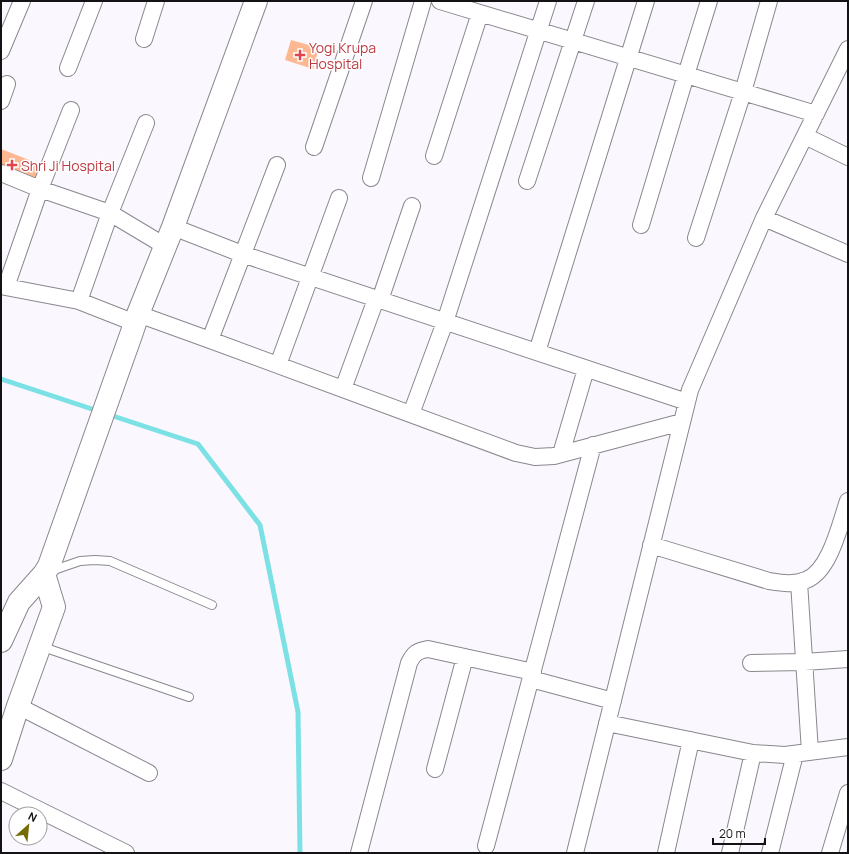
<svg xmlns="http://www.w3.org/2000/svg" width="849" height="854" font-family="Manrope,sans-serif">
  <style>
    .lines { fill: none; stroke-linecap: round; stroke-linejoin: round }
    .stream { stroke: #7ce1e4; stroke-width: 5 }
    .building { fill: #fdb892 }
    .service-casing { stroke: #8a878d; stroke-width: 10 }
    .minor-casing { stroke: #8a878d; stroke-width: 18 }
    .secondary-casing { stroke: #8a878d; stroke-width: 24 }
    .service { stroke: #fff; stroke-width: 8 }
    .minor { stroke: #fff; stroke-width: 16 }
    .secondary { stroke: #fff; stroke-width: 22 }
    .health-dot { fill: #e0444e; stroke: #fff; stroke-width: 1.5 }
    .labels { text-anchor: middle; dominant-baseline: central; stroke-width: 3; stroke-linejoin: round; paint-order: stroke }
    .health-label { font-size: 14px; fill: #be3a42; stroke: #fff; text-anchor: start }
  </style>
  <rect width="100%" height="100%" fill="#fbf7fe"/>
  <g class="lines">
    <path class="stream" d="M 1,379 L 98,411
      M 107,414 L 198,444 L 260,525 L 298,712 L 300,853"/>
  </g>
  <path class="building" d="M 291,40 L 319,48 L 313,69 L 285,60 Z
    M 1,149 L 42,165 L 35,183 L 1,170 Z"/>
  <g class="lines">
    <g class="service-casing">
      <path id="service" d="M 51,571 L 80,561 L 95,560 L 110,561 L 212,605
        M 40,646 L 189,697"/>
    </g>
    <g class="minor-casing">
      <path id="minor" d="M 440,1 L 816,114
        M 144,39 L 156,1
        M 1,51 L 22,1
        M 68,68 L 94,1
        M 1,101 L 7,84
        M 805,136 L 848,157
        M 314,147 L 364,1
        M 434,156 L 480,13
        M 1,173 L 40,189 L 110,213 L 165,246
        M 371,178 L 423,1
        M 527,181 L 586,1
        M 764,218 L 848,254
        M 641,225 L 686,75 L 709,1
        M 173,227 L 242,254 L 687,402
        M 696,238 L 743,92 L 769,1
        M 1,286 L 79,301 L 135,323
        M 6,287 L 40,189 L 71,110
        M 380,300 L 412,206
        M 79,301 L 110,213 L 146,123
        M 138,314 L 210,340 L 516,453 L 535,457 L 554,456 L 682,422
        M 210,340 L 277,165
        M 537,352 L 646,1
        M 278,365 L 339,198
        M 343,389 L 376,299
        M 411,414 L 445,322 L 548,1
        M 561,454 L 586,369
        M 651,545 L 769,581 C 782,583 794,585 806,580 C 830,571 840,524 848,501
        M 799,582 L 810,752
        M 751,663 L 804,662 L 848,659
        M 531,679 L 613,701
        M 18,706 L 149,773
        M 607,723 L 753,753 L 785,755 L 848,747
        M 435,769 L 465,657
        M 1,791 L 126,853
        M 486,846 L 593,445
        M 359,853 L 409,663 C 414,653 417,651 428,649 L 533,672
        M 575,853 L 690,390 L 764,218 L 848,49
        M 666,853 L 691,740
        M 730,853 L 753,753
        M 770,853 L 795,754
        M 830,853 L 848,793"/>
    </g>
    <g class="secondary-casing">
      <path id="secondary" d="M 1,641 L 19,602 L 44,574 L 49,566 L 132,332 L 138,314 L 173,227 L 256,1
        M 1,759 L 18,706 L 54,607 L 44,574"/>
    </g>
    <use href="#service" class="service"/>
    <use href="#minor" class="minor"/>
    <use href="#secondary" class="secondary"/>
  </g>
  <g class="health-dot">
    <path d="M298 49h4v4h4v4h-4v4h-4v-4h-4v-4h4z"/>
    <path d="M10 159h4v4h4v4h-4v4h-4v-4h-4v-4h4z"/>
  </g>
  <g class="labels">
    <g class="health-label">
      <text x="309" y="47">Yogi Krupa<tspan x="309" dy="16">Hospital</tspan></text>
      <text x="21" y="165">Shri Ji Hospital</text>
    </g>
  </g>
  <rect width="849" height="854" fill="none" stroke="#131214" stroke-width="4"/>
  <g transform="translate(28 826) rotate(27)"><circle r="19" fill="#ffffff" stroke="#a1a0a1"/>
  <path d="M0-3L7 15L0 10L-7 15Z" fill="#756c06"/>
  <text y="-6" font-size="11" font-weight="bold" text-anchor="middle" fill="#131214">N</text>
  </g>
  <path d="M713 838v6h52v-6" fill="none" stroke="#131214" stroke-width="2"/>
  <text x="719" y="838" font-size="12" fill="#131214" stroke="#ffffff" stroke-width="3" paint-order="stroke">20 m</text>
</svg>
